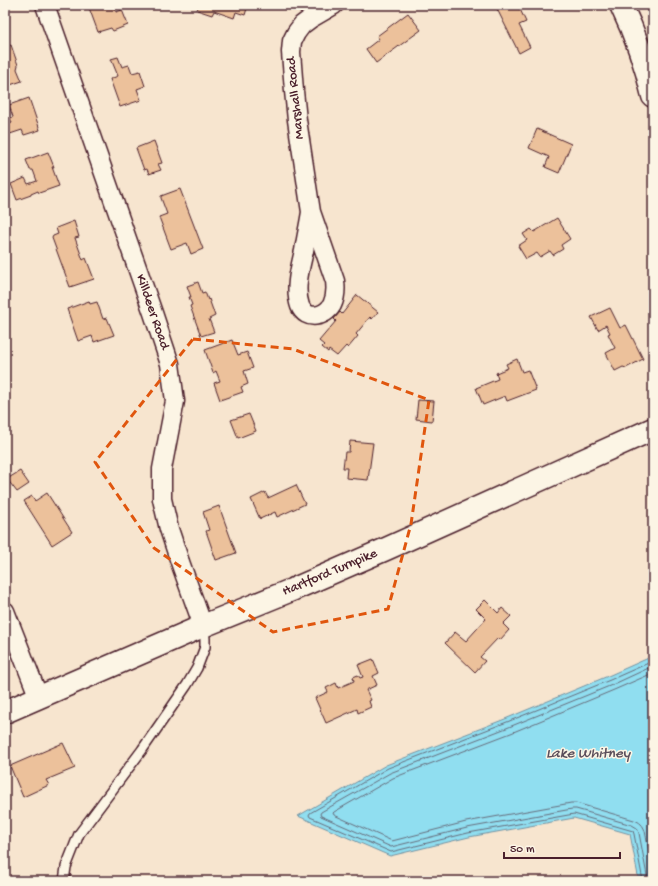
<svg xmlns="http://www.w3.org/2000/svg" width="658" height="886" font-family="'Gochi Hand',sans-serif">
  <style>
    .water { fill: #90def0; stroke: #7492a1 }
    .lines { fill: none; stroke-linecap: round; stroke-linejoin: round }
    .shore { stroke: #666b7a; stroke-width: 1 }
    .building { fill: #ecc19b; stroke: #4a1f2b }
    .service-casing { stroke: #4a1f2b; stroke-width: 12 }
    .minor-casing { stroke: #4a1f2b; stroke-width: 21 }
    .secondary-casing { stroke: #4a1f2b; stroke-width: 25 }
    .service { stroke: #fcf5e5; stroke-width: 9 }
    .minor { stroke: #fcf5e5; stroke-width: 18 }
    .secondary { stroke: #fcf5e5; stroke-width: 22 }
    .marked { fill: none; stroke: #e0560e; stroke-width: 3; stroke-dasharray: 8 5; stroke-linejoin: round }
    .labels { text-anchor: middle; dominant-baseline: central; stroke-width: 3; stroke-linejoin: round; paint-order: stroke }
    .street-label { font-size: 14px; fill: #4a1f2b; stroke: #fcf5e5 }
    .water-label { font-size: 15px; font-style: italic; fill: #5c4f5c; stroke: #fcf5e5 }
  </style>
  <rect width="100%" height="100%" fill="#f7e5cf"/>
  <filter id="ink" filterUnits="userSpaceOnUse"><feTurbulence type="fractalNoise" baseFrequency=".025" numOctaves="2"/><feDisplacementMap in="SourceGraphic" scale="8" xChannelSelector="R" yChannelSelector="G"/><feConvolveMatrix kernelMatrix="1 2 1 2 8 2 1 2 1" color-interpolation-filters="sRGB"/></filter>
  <g filter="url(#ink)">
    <path class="water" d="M 653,656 L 653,881 L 639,881 L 630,834 L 574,818 L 469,837 L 390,856 L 298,816 L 386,765 L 505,719 L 608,676 Z"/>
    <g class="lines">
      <path class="shore" d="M 653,673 L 614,690 L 511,733 L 393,778 L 334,812 L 333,813 L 334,815 L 392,841 L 466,822 L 571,803 L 576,803 L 634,820 C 640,822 643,825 645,831 L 653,872
        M 643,881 L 634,834 L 633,831 L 574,814 L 468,833 L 391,852 L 310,817 L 309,815 L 310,813 L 388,768 L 507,722 L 610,680 L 653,661
        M 648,881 L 639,833 L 637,828 L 632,825 L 576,809 L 572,809 L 467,828 L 391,847 L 321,816 L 320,814 L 321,812 L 390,773 L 509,727 L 612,685 L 653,666"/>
    </g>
    <path class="building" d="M 88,5 L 116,5 L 117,7 L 114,8 L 116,12 L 122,10 L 128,25 L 113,31 L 111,28 L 98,32 Z
      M 199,5 L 248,5 L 245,15 L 236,12 L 234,18 L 214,11 L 212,15 L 197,10 Z
      M 506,5 L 518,5 L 526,22 L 519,25 L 530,47 L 519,53 L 497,9 Z
      M 408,13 L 421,30 L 376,63 L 366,49 L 379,39 L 377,36 Z
      M 11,45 L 18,65 L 17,69 L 22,81 L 7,86 L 5,80 L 5,47 Z
      M 118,57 L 122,67 L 129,65 L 132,73 L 140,71 L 145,86 L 137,89 L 141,100 L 120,107 L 110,79 L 118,76 L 111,59 Z
      M 29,98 L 40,130 L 24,135 L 22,130 L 10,134 L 7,125 L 12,123 L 10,118 L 13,117 L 9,105 Z
      M 537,129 L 571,144 L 559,173 L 545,167 L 549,157 L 529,148 Z
      M 154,141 L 162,163 L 158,164 L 161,170 L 149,174 L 147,169 L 144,170 L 136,148 Z
      M 48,152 L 54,167 L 52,167 L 59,186 L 39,193 L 38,191 L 31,194 L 31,195 L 17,200 L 11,184 L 25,178 L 28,184 L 37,181 L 33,170 L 30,170 L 26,160 Z
      M 180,189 L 203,249 L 191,254 L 187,243 L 171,249 L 159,217 L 167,214 L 161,198 L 161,196 Z
      M 557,218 L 570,239 L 561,245 L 563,249 L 553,255 L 550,251 L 540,257 L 537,253 L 526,259 L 518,246 L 527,240 L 523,234 L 531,229 L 534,232 Z
      M 74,221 L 79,237 L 75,238 L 83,260 L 86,258 L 94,279 L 70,287 L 52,238 L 53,236 L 58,234 L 56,228 Z
      M 198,282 L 202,293 L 205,292 L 208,300 L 209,299 L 215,316 L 209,319 L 214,332 L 201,336 L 190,306 L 192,305 L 189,297 L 191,297 L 187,286 Z
      M 357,295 L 378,312 L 372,319 L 370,317 L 356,334 L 358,336 L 348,348 L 346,346 L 337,356 L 329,350 L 328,352 L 322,347 L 324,345 L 319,341 L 336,321 L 334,319 L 340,312 L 342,314 Z
      M 89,301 L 90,304 L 97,302 L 103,319 L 107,318 L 114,335 L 94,342 L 92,336 L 78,341 L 67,309 Z
      M 610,308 L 620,328 L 626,325 L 643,359 L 626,368 L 623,367 L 615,371 L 606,353 L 615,348 L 608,334 L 610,333 L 606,325 L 598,330 L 591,317 Z
      M 232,340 L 238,355 L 247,352 L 253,368 L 244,371 L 248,384 L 241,387 L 243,392 L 220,400 L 214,383 L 220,381 L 216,371 L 213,373 L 205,350 Z
      M 517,359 L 522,372 L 528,370 L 536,390 L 507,401 L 505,396 L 483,405 L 476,388 L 498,379 L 496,373 L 508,368 L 506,364 Z
      M 418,400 L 434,401 L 432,421 L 416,419 Z
      M 249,414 L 256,431 L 238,438 L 231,420 Z
      M 350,441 L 373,443 L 368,480 L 346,478 L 347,468 L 343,468 L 345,452 L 349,452 Z
      M 20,471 L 29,484 L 17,492 L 7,479 Z
      M 296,485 L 305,504 L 277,517 L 275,512 L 260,519 L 251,499 L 265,492 L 268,498 Z
      M 47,493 L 72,532 L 52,545 L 24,501 L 32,496 L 35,501 Z
      M 219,506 L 236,553 L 216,560 L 206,531 L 209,530 L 203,512 Z
      M 485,600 L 498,613 L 502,608 L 511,616 L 503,624 L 509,630 L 500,640 L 498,638 L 480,657 L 485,661 L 475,672 L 445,643 L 455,632 L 466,641 L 486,619 L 476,609 Z
      M 373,659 L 379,673 L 373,676 L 377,685 L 366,690 L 371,700 L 369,701 L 371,707 L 358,713 L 357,709 L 326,723 L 315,698 L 328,692 L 326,688 L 336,683 L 338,688 L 354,681 L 353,677 L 358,675 L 360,678 L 363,677 L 358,665 Z
      M 63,743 L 75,768 L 46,780 L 49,785 L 23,797 L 10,766 Z"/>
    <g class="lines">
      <g class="service-casing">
        <path id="service" d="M 64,881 L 66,867 L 79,834 L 142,750 L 187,685 L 197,668 L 205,647 L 205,639 L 204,626"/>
      </g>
      <g class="minor-casing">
        <path id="minor" d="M 45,5 L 153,313 L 170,364 L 175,401 L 162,469 L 162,499 L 169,529 L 180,562 L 203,626
          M 311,212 C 309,225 306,238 304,251 C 300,268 294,289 300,306 C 306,321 325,317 332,305 C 336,297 336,289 335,281 L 311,212 L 297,120 L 294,91 L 291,52 L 292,41 L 296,33 L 302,25 L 310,19 L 334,5
          M 5,611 L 39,698"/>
      </g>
      <g class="secondary-casing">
        <path id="secondary" d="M 621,5 C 635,34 646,65 653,96
          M 5,712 L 203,626 L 294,589 L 386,549 L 653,429"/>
      </g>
      <use href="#service" class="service"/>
      <use href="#minor" class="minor"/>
      <use href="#secondary" class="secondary"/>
    </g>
  </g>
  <path class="marked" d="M 193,339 L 293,349 L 429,400 L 411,524 L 388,609 L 273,632 L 154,548 L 95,462 Z"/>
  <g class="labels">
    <g class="street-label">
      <text transform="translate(296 98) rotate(-96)">Marshall Road</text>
      <text transform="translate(152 312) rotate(71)">Killdeer Road</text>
      <text transform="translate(330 573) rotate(-23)">Hartford Turnpike</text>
    </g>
    <g class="water-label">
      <text x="588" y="754">Lake Whitney</text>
    </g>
  </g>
  <rect width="658" height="886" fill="none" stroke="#fcf5e5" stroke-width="20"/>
  <rect x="10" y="10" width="638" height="866" fill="none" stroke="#4a1f2b" stroke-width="1.5" filter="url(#ink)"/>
  <path d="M504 852v6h116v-6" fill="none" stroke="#4a1f2b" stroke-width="2"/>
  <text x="510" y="852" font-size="12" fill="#4a1f2b" stroke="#fcf5e5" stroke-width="3" paint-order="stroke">50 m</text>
</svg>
